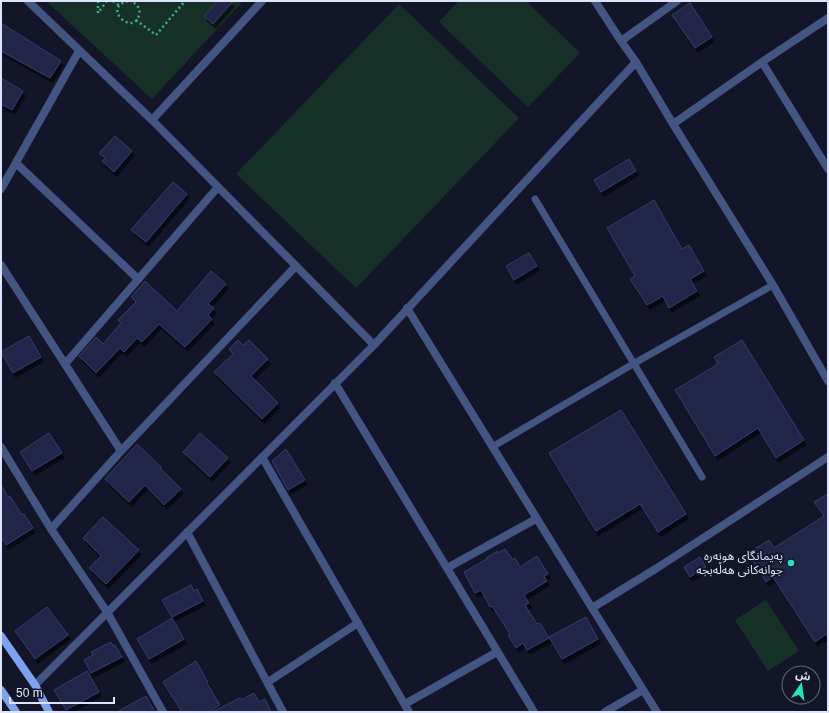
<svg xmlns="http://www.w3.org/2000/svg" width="829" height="713" font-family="Arial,'Noto Sans Arabic',sans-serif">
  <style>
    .green { fill: #163228 }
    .building { fill: #212548; stroke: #353d71; filter: url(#shadow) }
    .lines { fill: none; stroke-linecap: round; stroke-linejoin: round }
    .path { stroke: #3cb184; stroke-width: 2.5; stroke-dasharray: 2 3; stroke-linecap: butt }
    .lane { stroke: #425583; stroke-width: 7 }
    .street { stroke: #425583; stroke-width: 8 }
    .secondary { stroke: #7da1f3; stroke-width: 8 }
    .poi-dot { fill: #1beabb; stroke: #131628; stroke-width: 1.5 }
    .labels { text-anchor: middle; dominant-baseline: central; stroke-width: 4; stroke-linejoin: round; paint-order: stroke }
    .poi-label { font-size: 12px; fill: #dde4fc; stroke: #131628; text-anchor: end }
  </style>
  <defs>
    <filter id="shadow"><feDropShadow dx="2.5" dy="4.5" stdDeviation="0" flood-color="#0009"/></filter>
  </defs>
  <rect width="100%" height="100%" fill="#131628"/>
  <path class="green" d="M 46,1 L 243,1 L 152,99 Z
    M 459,1 L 526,1 L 580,53 L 528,107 L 439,22 Z
    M 399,4 L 519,118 L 356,288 L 236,174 Z
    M 766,600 L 799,651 L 768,671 L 735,620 Z"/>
  <path class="building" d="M 218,1 L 233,1 L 213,24 L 204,16 Z
    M 690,3 L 712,37 L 695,48 L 672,15 Z
    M 1,23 L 61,61 L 50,78 L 1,51 Z
    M 1,78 L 23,91 L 12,110 L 1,104 Z
    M 115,136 L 132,151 L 114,172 L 102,161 L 105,158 L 99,153 Z
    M 629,159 L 636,171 L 601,192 L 594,180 Z
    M 173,182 L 187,194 L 146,242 L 131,230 Z
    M 654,200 L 682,249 L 689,245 L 704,271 L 690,279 L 697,291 L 669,308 L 663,296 L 647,305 L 630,279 L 635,276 L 607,228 Z
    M 529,253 L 537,266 L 514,280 L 506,266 Z
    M 211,271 L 226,284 L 208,304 L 214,308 L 208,315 L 212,319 L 185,347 L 159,324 L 142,342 L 137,338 L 124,352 L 120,348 L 96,373 L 79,356 L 96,337 L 103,344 L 121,323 L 118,320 L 136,302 L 131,297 L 145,281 L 177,311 Z
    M 29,336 L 41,357 L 13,373 L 1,352 Z
    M 238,340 L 243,345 L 249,340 L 268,359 L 251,376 L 278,403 L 262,419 L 214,372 L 233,354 L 229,349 Z
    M 742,340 L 804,440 L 776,458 L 758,428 L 715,456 L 675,390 L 718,364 L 714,357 Z
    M 621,410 L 686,514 L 658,532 L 640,504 L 596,531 L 549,453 Z
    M 49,433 L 62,453 L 32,471 L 20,452 Z
    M 200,433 L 228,458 L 210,477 L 183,452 Z
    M 137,444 L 161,467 L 160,468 L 181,489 L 164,505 L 145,485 L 129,502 L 105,479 Z
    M 286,449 L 305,480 L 288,490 L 272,461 Z
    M 1,485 L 8,497 L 10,496 L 22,515 L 24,514 L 33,528 L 6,545 L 1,536 Z
    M 828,494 L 828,633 L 815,642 L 773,577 L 766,582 L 748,553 L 769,540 L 774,548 L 824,516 L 814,502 Z
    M 103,517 L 139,550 L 106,584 L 89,568 L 101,556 L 83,538 Z
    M 505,549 L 513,560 L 515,558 L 520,567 L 537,556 L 548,574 L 544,576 L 547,581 L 524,595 L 529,603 L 525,605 L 537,624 L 540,623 L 549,638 L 527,650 L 523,643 L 516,648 L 508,635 L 510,634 L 492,606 L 490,607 L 481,590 L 475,593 L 464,572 L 487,559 L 486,558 L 498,551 L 498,553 Z
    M 700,557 L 706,567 L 690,577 L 684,567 Z
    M 191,585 L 194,591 L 197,589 L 203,601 L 172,617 L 162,600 Z
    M 47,607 L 68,635 L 35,659 L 15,631 Z
    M 586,617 L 598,639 L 562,659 L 549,637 Z
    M 172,618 L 184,639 L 149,659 L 137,639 Z
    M 111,642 L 113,646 L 115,645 L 122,657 L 91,673 L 84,660 L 93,655 L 91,652 Z
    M 196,661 L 208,682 L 207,683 L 220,705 L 209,712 L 182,712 L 163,682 Z
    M 87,671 L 99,692 L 66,710 L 54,690 Z
    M 254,693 L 259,702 L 265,699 L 271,712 L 212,712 L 240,698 L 241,700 Z
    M 146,696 L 155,712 L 117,712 Z"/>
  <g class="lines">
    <path class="path" d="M 98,1 L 98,13 L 107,1
      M 113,1 L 120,6
      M 128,1 C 101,7 133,37 139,15 C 141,8 136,3 130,1
      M 136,20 L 156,35 L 185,1"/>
    <path class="lane" d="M 535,199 L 702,477
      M 492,447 L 633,364 L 773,285"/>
    <path class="street" d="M 28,1 L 152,120 L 374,345
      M 595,1 L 621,41 L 636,62 L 673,124 L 773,285 L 828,381
      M 621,41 L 677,1
      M 762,62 L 828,169
      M 152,120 L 262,1
      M 673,124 L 762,62 L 828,18
      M 16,163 L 138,279
      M 1,189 L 79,51
      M 1,265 L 121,451
      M 407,308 L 592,608 L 657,568 L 828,457
      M 65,364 L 218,187
      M 335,383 L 534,712
      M 1,447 L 51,529 L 107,612 L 163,712
      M 262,457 L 409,712
      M 51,529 L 121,451 L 296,266
      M 187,532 L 283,712
      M 447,568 L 536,519
      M 592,608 L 657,712
      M 268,682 L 358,623
      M 35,685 L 374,345 L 636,62
      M 405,704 L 497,652
      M 605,712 L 643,690"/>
    <path class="secondary" d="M 1,636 L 35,685 L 49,712
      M 1,690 L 16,712"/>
  </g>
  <circle class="poi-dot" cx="791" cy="563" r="4"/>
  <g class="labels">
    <g class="poi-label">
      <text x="783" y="556">پەیمانگای هونەرە<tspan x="783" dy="14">جوانەکانی هەڵەبجە</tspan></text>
    </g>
  </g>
  <rect width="829" height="713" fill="none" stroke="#dde4fc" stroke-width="4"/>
  <g transform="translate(801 685) rotate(13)"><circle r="19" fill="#131628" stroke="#64687d"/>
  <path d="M0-3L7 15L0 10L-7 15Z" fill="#1beabb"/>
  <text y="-6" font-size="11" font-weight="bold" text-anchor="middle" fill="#dde4fc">ش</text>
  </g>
  <path d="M10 697v6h104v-6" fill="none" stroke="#dde4fc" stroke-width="2"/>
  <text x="16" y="697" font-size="12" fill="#dde4fc" stroke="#131628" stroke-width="3" paint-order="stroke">50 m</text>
</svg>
